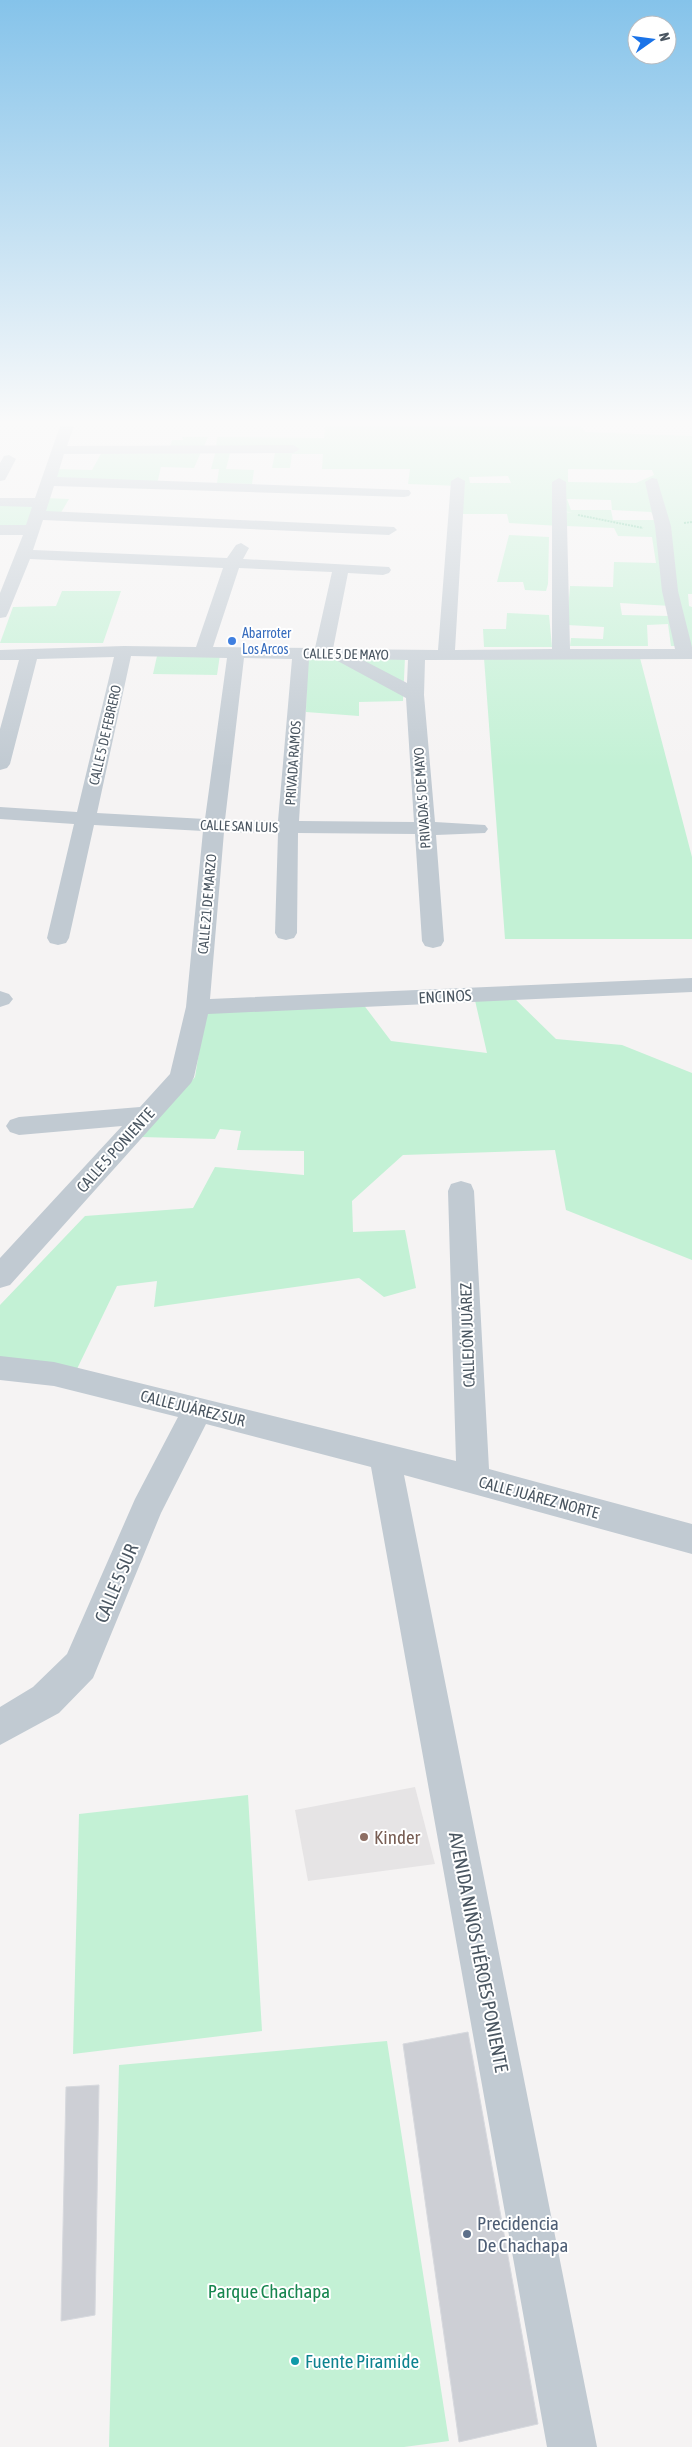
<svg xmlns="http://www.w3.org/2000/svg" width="692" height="2447" font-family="'Asap Condensed',sans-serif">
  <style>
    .education { fill: #e6e4e5 }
    .green { fill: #c3f1d5; fill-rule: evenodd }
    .building { fill: #cdcfd5; stroke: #d7d9de }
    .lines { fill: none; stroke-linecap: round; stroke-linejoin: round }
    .path { stroke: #7ad0a6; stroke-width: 2; stroke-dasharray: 2 1; stroke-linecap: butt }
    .street { fill: #c1cad2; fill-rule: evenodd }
    .shop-dot { fill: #3f7fe0; stroke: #fff; stroke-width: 2 }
    .education-dot { fill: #8d6e63; stroke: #fff; stroke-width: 2 }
    .service-dot { fill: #5c6f8a; stroke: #fff; stroke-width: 2 }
    .culture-dot { fill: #0f9aa8; stroke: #fff; stroke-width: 2 }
    .labels { text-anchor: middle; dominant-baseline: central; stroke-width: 4; stroke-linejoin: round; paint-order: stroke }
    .far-shop-label { font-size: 14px; fill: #366cbe; stroke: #fff; text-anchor: start }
    .far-street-label { font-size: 14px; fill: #4a5661; stroke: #fff }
    .street-label { font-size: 16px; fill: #4a5661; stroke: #fff }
    .near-street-label { font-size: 19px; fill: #4a5661; stroke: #fff }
    .near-education-label { font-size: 19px; fill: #785e54; stroke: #fff; text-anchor: start }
    .near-service-label { font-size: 19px; fill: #4e5e75; stroke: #fff; text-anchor: start }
    .near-park-label { font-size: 19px; fill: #17864f; stroke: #fff }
    .near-culture-label { font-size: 19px; fill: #0d838f; stroke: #fff; text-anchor: start }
  </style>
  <rect width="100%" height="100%" fill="#f5f3f3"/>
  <path class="education" d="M 415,1787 L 435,1864 L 308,1881 L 295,1810 Z"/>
  <path class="green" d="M 325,426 L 580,426 L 585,432 L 692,436 L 692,594 L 688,594 L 689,606 L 692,607 L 692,646 L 671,646 L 668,624 L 647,625 L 648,646 L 570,646 L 571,638 L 603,639 L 604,627 L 567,625 L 570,586 L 613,587 L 614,562 L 656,563 L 652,537 L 618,536 L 614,528 L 566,526 L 565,512 L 573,513 L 560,510 L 560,526 L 509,523 L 507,514 L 458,514 L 459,486 L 408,484 L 410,469 L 322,469 L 323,454 L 292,454 L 290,468 L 272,468 L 275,453 L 230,453 L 226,469 L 254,470 L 252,484 L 217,483 L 219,469 L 211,469 L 216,450 L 217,437 L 324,438 ZM 568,469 L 652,470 L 654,475 L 636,483 L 568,482 ZM 508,476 L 511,483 L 470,483 L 469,477 ZM 567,499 L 611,500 L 612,510 L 651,512 L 656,520 L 613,520 L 611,510 L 571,510 ZM 620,603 L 671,606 L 670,616 L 622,615 Z
    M 182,437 L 208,437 L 202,451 L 169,450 L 172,440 L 183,440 Z
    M 102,452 L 201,452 L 194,468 L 161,467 L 157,484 L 51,481 L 54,469 L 92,470 Z
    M 44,498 L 69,499 L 59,516 L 38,515 Z
    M 0,503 L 39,504 L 28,534 L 0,535 Z
    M 509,535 L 549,537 L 548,584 L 546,591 L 525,590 L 523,582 L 497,582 Z
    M 62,591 L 121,591 L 103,643 L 0,643 L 13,607 L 56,606 Z
    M 507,613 L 549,615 L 552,647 L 484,647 L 483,629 L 506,629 Z
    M 220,655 L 217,675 L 153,674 L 157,656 Z
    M 307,657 L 405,657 L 403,701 L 359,702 L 359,716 L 306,712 Z
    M 484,658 L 640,658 L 692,857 L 692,939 L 505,939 Z
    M 511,995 L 556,1039 L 622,1045 L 692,1073 L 692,1260 L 566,1210 L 555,1150 L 403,1155 L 352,1201 L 353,1232 L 405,1230 L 416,1288 L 384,1297 L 359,1278 L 154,1307 L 157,1281 L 117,1286 L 76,1371 L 0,1359 L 0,1305 L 85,1216 L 193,1208 L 215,1167 L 304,1175 L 304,1151 L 237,1150 L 241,1131 L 220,1129 L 215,1139 L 141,1137 L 195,1077 L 206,1009 L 363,1004 L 391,1041 L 487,1053 L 474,996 Z
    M 248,1795 L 262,2031 L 73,2054 L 79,1814 Z
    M 387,2041 L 449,2441 L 404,2447 L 109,2447 L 119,2065 Z"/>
  <path class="building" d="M 468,2032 L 538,2424 L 459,2442 L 403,2044 Z
    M 99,2085 L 95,2315 L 61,2321 L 66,2087 Z"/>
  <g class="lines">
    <path class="path" d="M 578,515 L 643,528
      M 684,523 L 692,522"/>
    <path class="street" d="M 60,426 L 74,426 L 67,446 L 293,445 L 300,449 L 293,453 L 64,454 L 57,477 L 409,490 L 411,493 L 409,496 L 404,497 L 54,486 L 46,511 L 394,527 L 397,530 L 389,535 L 43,520 L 33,550 L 227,558 L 236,545 L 241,543 L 249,548 L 243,559 L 389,567 L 391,570 L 389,573 L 383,575 L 348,573 L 333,649 L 438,650 L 451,481 L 458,477 L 465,481 L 455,650 L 552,649 L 552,482 L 559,478 L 566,482 L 570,649 L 675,649 L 662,591 L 655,526 L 645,482 L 652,478 L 657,479 L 671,526 L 678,591 L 692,647 L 692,659 L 425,660 L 424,695 L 435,822 L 485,825 L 488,829 L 485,833 L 436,835 L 444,941 L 441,946 L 433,948 L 425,946 L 422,941 L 415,834 L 298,833 L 297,933 L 294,938 L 286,940 L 278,938 L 275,933 L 278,833 L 224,832 L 210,999 L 692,978 L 692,992 L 208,1014 L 194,1077 L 191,1083 L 10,1285 L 0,1288 L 0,1258 L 122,1126 L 19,1135 L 10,1132 L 6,1126 L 10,1120 L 19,1117 L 140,1107 L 170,1074 L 186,1007 L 203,831 L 94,825 L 69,938 L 66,943 L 58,945 L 50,943 L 47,938 L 74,824 L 0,819 L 0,807 L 77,812 L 114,657 L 37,659 L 10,764 L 7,768 L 0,770 L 0,729 L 19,660 L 0,660 L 0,650 L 124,646 L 196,647 L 223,568 L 30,559 L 8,613 L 6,617 L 0,618 L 0,593 L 23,535 L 0,535 L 0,525 L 26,525 L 32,507 L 0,506 L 0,498 L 35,498 ZM 239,568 L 332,572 L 315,648 L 213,647 ZM 131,656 L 227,658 L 205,819 L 97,813 ZM 244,658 L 292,659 L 278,821 L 225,820 ZM 309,659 L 334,659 L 406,698 L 414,822 L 299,821 ZM 361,659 L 408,660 L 407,683 Z
      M 9,455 L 16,459 L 5,480 L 0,481 L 0,463 L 4,456 Z
      M 0,991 L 9,994 L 13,999 L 9,1004 L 0,1007 Z
      M 461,1181 L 471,1184 L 474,1191 L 489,1469 L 692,1524 L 692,1554 L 404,1475 L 597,2447 L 547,2447 L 371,1467 L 206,1424 L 161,1513 L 93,1678 L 59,1713 L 0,1745 L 0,1707 L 33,1687 L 67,1654 L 135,1499 L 178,1417 L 54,1386 L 0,1380 L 0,1356 L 54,1362 L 456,1461 L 448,1191 L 451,1184 Z"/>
  </g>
  <linearGradient id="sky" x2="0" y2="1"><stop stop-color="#85c3ea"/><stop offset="0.55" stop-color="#fafafa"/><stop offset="1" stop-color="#fafafa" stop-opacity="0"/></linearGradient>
  <rect width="692" height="768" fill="url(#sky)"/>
  <circle class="shop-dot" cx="232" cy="641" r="5"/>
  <circle class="education-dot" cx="364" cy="1837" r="5"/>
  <circle class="service-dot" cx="467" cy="2234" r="5"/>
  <circle class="culture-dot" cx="295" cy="2361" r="5"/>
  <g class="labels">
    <g class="far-shop-label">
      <text x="242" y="633">Abarroter<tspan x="242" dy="16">Los Arcos</tspan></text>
    </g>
    <g class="far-street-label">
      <text transform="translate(346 654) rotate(1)">CALLE 5 DE MAYO</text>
      <text transform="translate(105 735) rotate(-77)">CALLE 5 DE FEBRERO</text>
      <text transform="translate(293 763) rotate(-86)">PRIVADA RAMOS</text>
      <text transform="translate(422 798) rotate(-94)">PRIVADA 5 DE MAYO</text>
      <text transform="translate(239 826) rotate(2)">CALLE SAN LUIS</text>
      <text transform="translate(207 904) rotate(-85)">CALLE 21 DE MARZO</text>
    </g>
    <g class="street-label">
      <text transform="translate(445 996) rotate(-3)">ENCINOS</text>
      <text transform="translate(115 1150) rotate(-48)">CALLE 5 PONIENTE</text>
      <text transform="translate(467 1335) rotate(-92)">CALLEJÓN JUÁREZ</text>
      <text transform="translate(193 1408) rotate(14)">CALLE JUÁREZ SUR</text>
      <text transform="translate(539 1497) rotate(15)">CALLE JUÁREZ NORTE</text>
    </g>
    <g class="near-street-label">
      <text transform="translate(116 1583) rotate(-67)">CALLE 5 SUR</text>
      <text transform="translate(479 1952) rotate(79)">AVENIDA NIÑOS HÉROES PONIENTE</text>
    </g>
    <g class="near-education-label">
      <text x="374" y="1837">Kinder</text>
    </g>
    <g class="near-service-label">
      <text x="477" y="2223">Precidencia<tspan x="477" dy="22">De Chachapa</tspan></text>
    </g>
    <g class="near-park-label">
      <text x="269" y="2291">Parque Chachapa</text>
    </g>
    <g class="near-culture-label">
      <text x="305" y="2361">Fuente Piramide</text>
    </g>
  </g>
  <g transform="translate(652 40) rotate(76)"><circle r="24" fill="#ffffff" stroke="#b7bbc0"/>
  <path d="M0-4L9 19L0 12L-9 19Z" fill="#1a73e8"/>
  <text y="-8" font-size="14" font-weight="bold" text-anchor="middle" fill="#4a5661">N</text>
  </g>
</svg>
